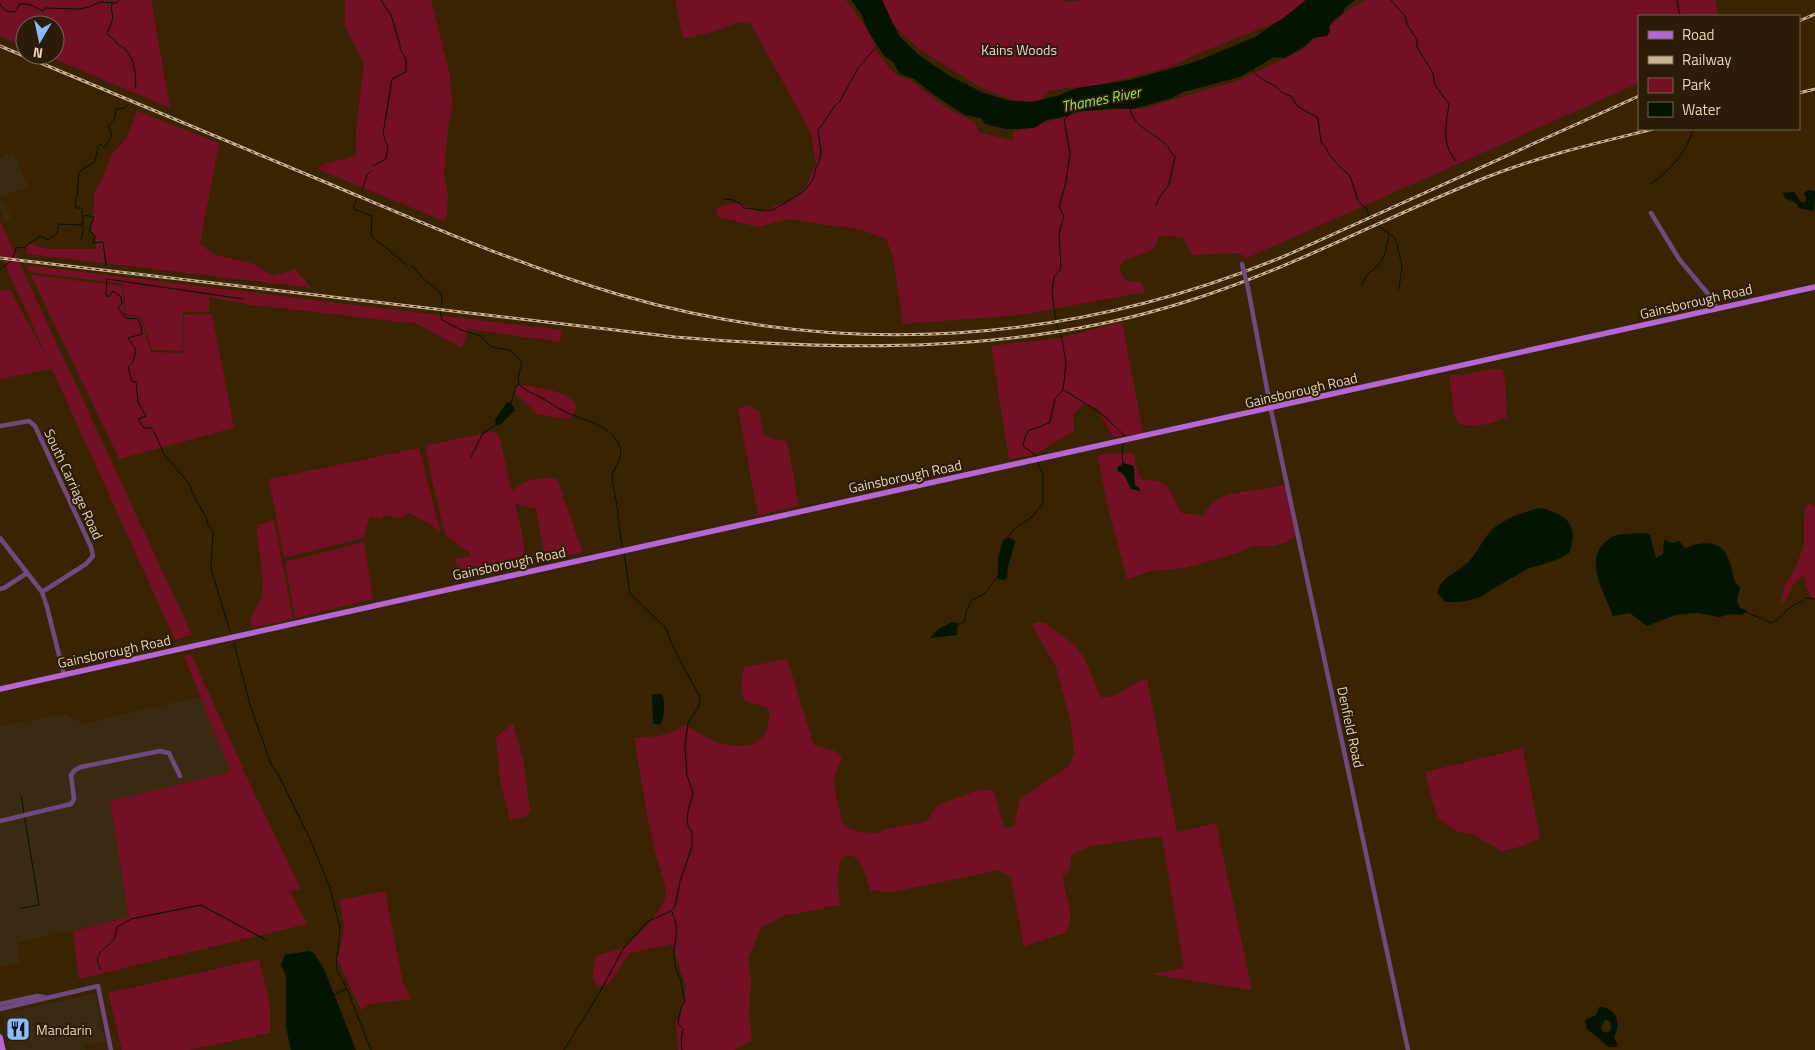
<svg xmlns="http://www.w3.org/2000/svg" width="1815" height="1050" font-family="'Titillium Web',sans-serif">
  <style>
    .built { fill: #3a2a12 }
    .green { fill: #731026 }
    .water { fill: #031400; fill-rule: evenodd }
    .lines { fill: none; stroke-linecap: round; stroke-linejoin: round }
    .stream { stroke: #031400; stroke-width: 1 }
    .minor { stroke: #6f4a7f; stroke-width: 4.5 }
    .major { stroke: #b566d5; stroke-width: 5.5 }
    .rail-casing { stroke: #cab292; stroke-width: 3 }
    .rail { stroke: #2a1c07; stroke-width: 1; stroke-dasharray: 4; stroke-linecap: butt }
    .minor-bridge { stroke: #6f4a7f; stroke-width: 4.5 }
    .labels { text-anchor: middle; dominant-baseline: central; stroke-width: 4; stroke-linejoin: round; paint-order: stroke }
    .park-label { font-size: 14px; fill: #f0d0d2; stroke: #2a1c07 }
    .street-label { font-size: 14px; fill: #ebd3b3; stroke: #2a1c07 }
    .poi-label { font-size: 14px; fill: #ebd3b3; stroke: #2a1c07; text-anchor: start }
    .water-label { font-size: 15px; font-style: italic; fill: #93e364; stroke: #2a1c07 }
  </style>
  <rect width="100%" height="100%" fill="#392300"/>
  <path class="built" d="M 13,151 L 28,187 L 0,197 L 0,158 Z
    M 0,199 L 1,202 L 6,202 L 11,219 L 4,220 L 0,210 Z
    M 201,696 L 231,772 L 110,801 L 129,917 L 18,943 L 19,963 L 0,966 L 0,726 L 65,714 L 84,724 Z
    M 95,993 L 105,1042 L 85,1045 L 86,1050 L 10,1050 L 2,1014 Z"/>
  <path class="green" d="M 0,0 L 151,0 L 170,108 L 45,55 L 55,55 L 55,25 L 25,25 L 25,47 L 0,36 Z
    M 345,0 L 431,0 L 449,71 L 453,105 L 449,121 L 444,171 L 448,196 L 446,222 L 318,169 L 321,165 L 356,156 L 356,132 L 364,63 L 345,26 Z
    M 675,0 L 846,0 L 870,33 L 876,49 L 888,67 L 898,76 L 910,80 L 944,106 L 974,122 L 979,132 L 1013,141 L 1013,132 L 1084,111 L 1145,108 L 1239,80 L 1302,50 L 1344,13 L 1365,0 L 1715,0 L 1718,16 L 1639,16 L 1639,83 L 1247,258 L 1238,253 L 1192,255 L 1183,237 L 1159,236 L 1153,250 L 1124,260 L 1119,269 L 1126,281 L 1141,282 L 1145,292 L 1020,315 L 903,324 L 893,257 L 886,239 L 862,230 L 788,219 L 758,227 L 718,217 L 716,209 C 732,199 744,204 761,212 L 793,199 L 806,187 L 816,163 L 810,131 L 751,24 L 739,22 L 715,31 L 683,39 Z
    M 881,0 L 1063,0 L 1068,2 L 1082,0 L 1306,0 L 1281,20 L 1190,57 L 1174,66 L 1092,87 L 1065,88 L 1048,92 L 1039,101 L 1017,102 L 980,87 L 919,49 L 890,22 Z
    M 137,111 L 219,143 L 200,244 L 213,254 L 255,264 L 273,276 L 295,269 L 312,288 L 26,254 L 27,243 L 47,249 L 96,249 L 96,238 L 91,229 L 94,207 L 94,193 L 103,178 L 112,154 L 126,139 Z
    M 0,221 L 192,635 L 175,640 L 52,369 L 0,379 L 0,291 L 10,289 L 49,362 L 0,253 Z
    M 26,265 L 562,330 L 560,342 L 468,329 L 462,348 L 418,324 L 246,304 L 209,297 L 209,312 L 183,312 L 182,351 L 152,350 L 142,317 L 126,314 L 123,284 L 29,272 Z
    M 31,275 L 122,286 L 125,315 L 141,318 L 151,352 L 183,353 L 184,315 L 212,314 L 234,428 L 119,459 Z
    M 1122,322 L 1143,433 L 1113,437 L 1098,409 L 1084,403 L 1073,415 L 1074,431 L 1034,455 L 1009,459 L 991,346 L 1059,338 Z
    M 1492,369 L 1502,369 L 1505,382 L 1507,417 C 1489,425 1479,427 1459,424 L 1454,414 L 1449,375 L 1463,375 Z
    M 520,384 L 554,391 L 569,397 L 577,406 L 573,416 L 566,419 L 537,414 L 513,391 Z
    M 747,405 L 759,411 L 763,433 L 772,439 L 787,441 L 799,506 L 758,515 L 738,409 Z
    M 490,432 L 495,432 L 499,436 L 512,491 C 527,478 538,478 557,479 L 583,553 L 545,558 L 536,509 L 519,505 L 515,502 L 525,548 L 523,555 L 515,559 L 462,570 L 457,568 L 455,559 L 470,556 L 470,553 L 445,535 L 426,453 L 428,445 Z
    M 419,448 L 441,533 L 430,524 L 409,513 L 402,518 L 384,515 L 382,519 L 370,516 L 363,538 L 284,558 L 269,479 Z
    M 1131,453 L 1134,455 L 1137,470 L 1142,479 C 1148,480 1157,480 1163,483 C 1172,487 1174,504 1182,513 L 1202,516 C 1206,511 1212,503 1218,499 C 1239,487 1266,493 1287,483 L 1295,520 L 1295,536 L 1287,542 L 1273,546 L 1254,546 L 1237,553 L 1185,568 L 1152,571 L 1127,579 L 1108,508 L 1098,459 L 1098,454 Z
    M 1808,503 L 1815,506 L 1815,601 L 1811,598 L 1803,576 L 1794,583 L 1786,600 L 1780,605 L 1785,584 L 1795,569 L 1804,545 L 1804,516 Z
    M 274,520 L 293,619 L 252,628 L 250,618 L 262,597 L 263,583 L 257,533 L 257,525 Z
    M 364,542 L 373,599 L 295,618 L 285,562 Z
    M 1037,622 L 1045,623 L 1074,645 L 1083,656 L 1101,697 C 1121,699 1129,682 1147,679 L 1177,832 L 1216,823 L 1252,990 L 1150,974 L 1184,968 L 1162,836 L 1091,846 L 1071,855 L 1070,869 L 1063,876 C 1063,897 1078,912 1065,933 L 1024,946 L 1011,877 L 999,870 L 892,892 L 871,891 C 865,878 862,847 841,858 L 837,879 L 840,905 L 784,916 L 761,927 L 748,959 L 751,981 L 749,1015 L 752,1041 L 734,1050 L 678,1050 L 676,1023 L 681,1012 L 686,986 L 672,944 L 630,953 L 609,984 L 597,986 L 593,978 L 595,957 C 605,951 621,951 626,946 C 639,934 659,915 665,898 C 668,888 662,878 660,869 C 647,826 642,781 634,737 C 653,738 670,735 685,725 L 709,739 L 722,744 L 737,746 L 751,745 L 766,734 L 770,713 L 766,707 L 744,701 C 740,689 741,679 744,667 L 787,659 L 814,745 L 835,751 L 842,757 L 835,775 L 834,784 L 842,823 L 849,828 L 860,832 L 876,833 L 888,828 L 926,822 L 938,805 L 981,789 L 994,791 L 1004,828 L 1014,827 L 1020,799 L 1070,765 L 1074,754 L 1071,724 L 1056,667 L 1033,627 L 1033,624 Z
    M 191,654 L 250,784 L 301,889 L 290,891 L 307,924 L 79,979 L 73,931 L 129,917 L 110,801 L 231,772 L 184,656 Z
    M 513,723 L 523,759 L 530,811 L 527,816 L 510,820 L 500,779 L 496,737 Z
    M 1523,748 L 1540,838 L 1522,846 L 1502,851 L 1472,834 L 1455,831 L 1437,817 L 1425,772 Z
    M 385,891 L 403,983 L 411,999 L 370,1004 L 361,1010 L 337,958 C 345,933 345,925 339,900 Z
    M 259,959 L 270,1006 L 270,1033 L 188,1050 L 122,1050 L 108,993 Z"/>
  <path class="water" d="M 851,0 L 882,0 L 899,36 L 920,56 L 950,76 L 983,93 L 1007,100 L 1032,102 L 1057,96 L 1077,88 L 1130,80 L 1195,62 L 1255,37 L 1286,16 L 1306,0 L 1355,0 L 1345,8 L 1343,13 L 1333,21 L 1329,27 L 1330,31 L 1327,36 L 1313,38 L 1305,46 L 1285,58 L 1274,57 L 1240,77 L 1183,92 L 1172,98 L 1133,109 L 1118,108 L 1074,112 L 1068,116 L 1047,120 L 1034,128 L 1020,129 L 1007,129 L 989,125 L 984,123 L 981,118 L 965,115 L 940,99 L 914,79 L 900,74 L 893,62 L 885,57 L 868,31 L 861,13 Z
    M 1809,190 L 1815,191 L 1814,211 L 1799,208 C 1796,198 1784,203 1783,193 L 1794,192 L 1801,202 L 1805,203 L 1806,197 L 1804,195 L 1805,192 Z
    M 507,402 L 511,403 L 515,410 L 501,424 L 496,425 L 495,420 Z
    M 1123,463 L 1134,466 L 1135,485 L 1139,488 L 1140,491 L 1131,489 C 1126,481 1127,475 1118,471 L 1117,468 Z
    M 1541,508 C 1568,515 1579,525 1569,553 L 1559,559 L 1527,569 L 1478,598 L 1460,602 L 1445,602 L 1437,593 C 1443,575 1453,576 1466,564 C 1476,555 1481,543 1489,533 C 1498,521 1527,510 1541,508 Z
    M 1645,533 L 1650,535 L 1656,558 L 1663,554 L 1664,540 L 1672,543 L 1679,541 L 1685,548 C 1707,540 1724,540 1731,566 C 1734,576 1732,580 1740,587 L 1737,601 L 1740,608 L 1748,611 L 1741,615 L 1729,614 L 1720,617 L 1697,613 L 1675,615 L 1647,626 L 1630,613 L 1613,616 C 1606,595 1584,563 1604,543 C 1608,540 1612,536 1617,535 C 1626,533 1636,534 1645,533 Z
    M 1008,537 L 1015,541 L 1015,543 L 1008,566 L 1007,577 L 1004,580 L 998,579 L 998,558 L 1003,540 Z
    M 952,622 L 958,623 L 957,635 L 930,638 L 937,630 Z
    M 652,694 L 662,694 C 665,700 665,719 660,725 L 653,723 Z
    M 308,951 L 314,953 L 324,969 L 356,1050 L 291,1050 L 286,1027 L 286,976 L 281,965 L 285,955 Z
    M 1599,1007 C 1616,1007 1622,1023 1614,1037 L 1617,1044 L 1617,1047 L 1609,1047 L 1587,1029 L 1585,1020 L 1596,1015 ZM 1605,1020 L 1610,1021 L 1611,1029 L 1608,1033 L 1602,1031 L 1601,1027 Z"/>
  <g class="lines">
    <path class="stream" d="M 1391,0 L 1405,16 L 1407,24 L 1417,40 L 1417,46 L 1420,52 L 1433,73 L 1435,85 L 1449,104 C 1446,125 1441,144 1456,161
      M 1677,0 L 1680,16
      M 112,3 C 110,11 114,15 112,21 C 111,26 108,28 107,34 L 115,40 L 116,43 C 119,45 123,47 126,50 C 133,56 138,79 135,88
      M 0,4 C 4,11 7,12 15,12 L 20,4 C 32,3 33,7 43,11 L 45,8 L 79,9 L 89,7 L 100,2 L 117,3 L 119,0
      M 1252,70 C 1259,78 1265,81 1273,85 C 1282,90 1279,93 1291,96 L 1297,106 L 1318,118 L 1321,142 L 1327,149 L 1328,153 L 1340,167 L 1350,176 L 1358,201 L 1367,209 L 1369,217 L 1373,222 L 1395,238 L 1402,265 L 1399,289
      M 1130,109 C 1133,127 1154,133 1165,144 C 1169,147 1171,153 1175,157 L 1169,184 L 1159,198 L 1156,206
      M 373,166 L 386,159 L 388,147 L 383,134 L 392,79 L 406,72 L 406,59 L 400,49 L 400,45 L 391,15 L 381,0
      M 1650,184 C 1669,173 1688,150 1693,129
      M 362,191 L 367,175 L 371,171
      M 357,199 L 354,205 L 354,209 L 372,216 L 371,233 L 372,237 L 407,265
      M 723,199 L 733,200 L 740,203 L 744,208 L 768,211 L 775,209 L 803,192 L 813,180 L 816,167 L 819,162 L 821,152 L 818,130 L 835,106 L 840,101 L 858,68 L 878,45
      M 82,218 L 82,208 L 76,208 L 75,202 L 77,195 L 79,172 C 83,169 89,166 93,163 C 98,158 95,149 100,144 L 104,147 C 111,139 114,135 108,126 L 114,120 L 116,109 L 125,108 L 129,104
      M 81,239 L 83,232 L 83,222
      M 411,266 C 417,269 418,274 423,278 C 429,285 442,289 442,299 C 442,307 439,312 442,320 L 461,330 L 481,336 L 490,346 C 509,352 508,345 522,362 L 518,377 L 519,384 L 516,386 L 511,403
      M 0,269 L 12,260 L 16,248 L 26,247 L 28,244 L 41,236 L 48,240 L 57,233 L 59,224 L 81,225 L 85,215 L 94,217 L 89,231 L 95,236 L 93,243 L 103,242 L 106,265
      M 1362,285 C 1368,271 1366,276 1377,266 C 1385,259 1387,245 1389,235
      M 519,384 C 525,391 534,394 542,398 C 550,403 559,409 568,413 C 586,421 610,425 619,445 C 625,457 614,466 612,477 C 612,485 615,492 616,500 C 619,517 619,533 623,549
      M 1064,390 L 1103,415 L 1124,435 L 1124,438
      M 471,457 L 483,433 L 496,425
      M 1036,458 L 1035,455 L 1023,446 L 1025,437 L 1029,430 L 1040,427 L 1050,422 L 1055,399 L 1063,390 L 1066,364 L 1062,339 L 1056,323 L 1052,292 L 1054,277 L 1060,270 L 1061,266 L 1059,233 L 1064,216 L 1059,207 L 1066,182 L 1070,153 L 1064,120 L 1068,116
      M 1123,463 L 1122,455 L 1123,442
      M 1009,536 L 1014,529 L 1032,517 L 1043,503 L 1043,475 L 1037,461
      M 1746,612 C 1754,617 1762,617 1770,623 C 1779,621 1784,612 1792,606 C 1796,603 1802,603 1805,598 L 1815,599
      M 958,625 L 964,622 L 967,609 L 972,600 L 984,594 L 998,576
      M 230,631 L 211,569 L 213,531 L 207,524 L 207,519 L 193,494 L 190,485 L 164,454 L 154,431 L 151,428 L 144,428 L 138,419 L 146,416 L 138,402 L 136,382 L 132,381 L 128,367 L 133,362 L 136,350 L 128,338 L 142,334 L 141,326 L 138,319 L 126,318 L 118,308 L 122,303 L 121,297 L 113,291 L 109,297 L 106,295 L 107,279 L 243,299
      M 234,643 L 250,705 L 271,764 L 278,774 L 311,841 L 330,888 L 340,928 L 338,952 L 336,959 L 337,970 L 347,989 L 371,1050
      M 21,795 L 39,905 L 21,908
      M 672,912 C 679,927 676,936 674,951 C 673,956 676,961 675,966 L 680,978 L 685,1001 L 681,1008 L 678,1023 L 683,1029 L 681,1042 L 682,1050
      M 101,970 C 90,953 106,950 114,939 C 116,936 116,930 117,927 L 131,919 L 201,905 L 266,940
      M 333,995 L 346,989
      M 564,1050 L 600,992 L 623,949 L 647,922 L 671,911 L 675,907 L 680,881 L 692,847 L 692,833 L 687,823 L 688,811 L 693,794 L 687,775 L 685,746 L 688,723 L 699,706 L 700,697 L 675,651 L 665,627 L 630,594 L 624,553"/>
    <path class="minor" d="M 1651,213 L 1679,259 L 1714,301 L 1716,309
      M 1248,288 L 1271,410 L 1408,1050
      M 0,426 L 29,421 L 35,426 L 91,547 L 93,556 L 86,564 L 42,592
      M 0,538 L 42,592 L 47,607 L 64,675
      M 0,589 L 4,588 L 27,573
      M 0,821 L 71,804 L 74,799 L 71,775 L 75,770 L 81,767 L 160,751 L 169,753 L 180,776
      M 98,986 L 111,1050
      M 0,1004 L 37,996 L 45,997
      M 0,1009 L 98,986"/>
    <path class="major" d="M 0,689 C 605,554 1211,423 1815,287
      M 0,1037 L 3,1050"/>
    <g class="rail-casing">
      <path id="rail" d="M 1799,21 L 1815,14
        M 0,46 C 111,92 221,139 332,185 C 425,224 519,265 617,294 C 841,360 1072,345 1287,255 L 1639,96
        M 1799,93 L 1815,89
        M 0,258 L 675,337 C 845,351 1021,354 1185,302 C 1289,270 1385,217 1487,177 C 1540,156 1597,143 1653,129"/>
    </g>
    <use href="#rail" class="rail"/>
    <path class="minor-bridge" d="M 1242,264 L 1248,288"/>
  </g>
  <defs>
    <g id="restaurant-square" transform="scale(1.25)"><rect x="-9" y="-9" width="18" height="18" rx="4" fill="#88bafc" stroke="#2a1c07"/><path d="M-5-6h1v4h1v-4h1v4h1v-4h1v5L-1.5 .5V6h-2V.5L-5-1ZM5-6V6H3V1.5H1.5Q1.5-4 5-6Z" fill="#111"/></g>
  </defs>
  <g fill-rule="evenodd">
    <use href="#restaurant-square" x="18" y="1029"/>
  </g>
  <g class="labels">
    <g class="park-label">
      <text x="1019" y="49">Kains Woods</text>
    </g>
    <g class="street-label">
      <text transform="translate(1696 301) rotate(-13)">Gainsborough Road</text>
      <text transform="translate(1301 390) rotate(-13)">Gainsborough Road</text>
      <text transform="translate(905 476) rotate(-12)">Gainsborough Road</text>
      <text transform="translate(74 484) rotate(65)">South Carriage Road</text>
      <text transform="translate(509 563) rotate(-12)">Gainsborough Road</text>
      <text transform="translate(114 651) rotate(-12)">Gainsborough Road</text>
      <text transform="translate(1351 727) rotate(78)">Denfield Road</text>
    </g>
    <g class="poi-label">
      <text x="36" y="1029">Mandarin</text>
    </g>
    <g class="water-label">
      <text transform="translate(1101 99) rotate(-11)">Thames River</text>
    </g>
  </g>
  <rect x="1638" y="15" width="162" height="115" fill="#2a1c07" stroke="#77654c"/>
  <rect x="1648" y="31" width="25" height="8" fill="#b566d5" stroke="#77654c"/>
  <text x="1682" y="40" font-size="15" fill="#ebd3b3">Road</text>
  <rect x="1648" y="56" width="25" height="8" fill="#cab292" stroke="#77654c"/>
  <text x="1682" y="65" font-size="15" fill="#ebd3b3">Railway</text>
  <rect x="1648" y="78" width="25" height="15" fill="#731026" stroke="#77654c"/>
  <text x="1682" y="90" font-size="15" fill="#ebd3b3">Park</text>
  <rect x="1648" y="102" width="25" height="15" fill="#031400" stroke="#77654c"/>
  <text x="1682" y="115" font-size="15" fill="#ebd3b3">Water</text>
  <g transform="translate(40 40) rotate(189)"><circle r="24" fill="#2a1c07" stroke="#77654c"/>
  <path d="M0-4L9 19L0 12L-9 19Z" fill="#88bafc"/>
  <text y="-8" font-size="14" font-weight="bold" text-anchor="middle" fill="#ebd3b3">N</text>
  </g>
</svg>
